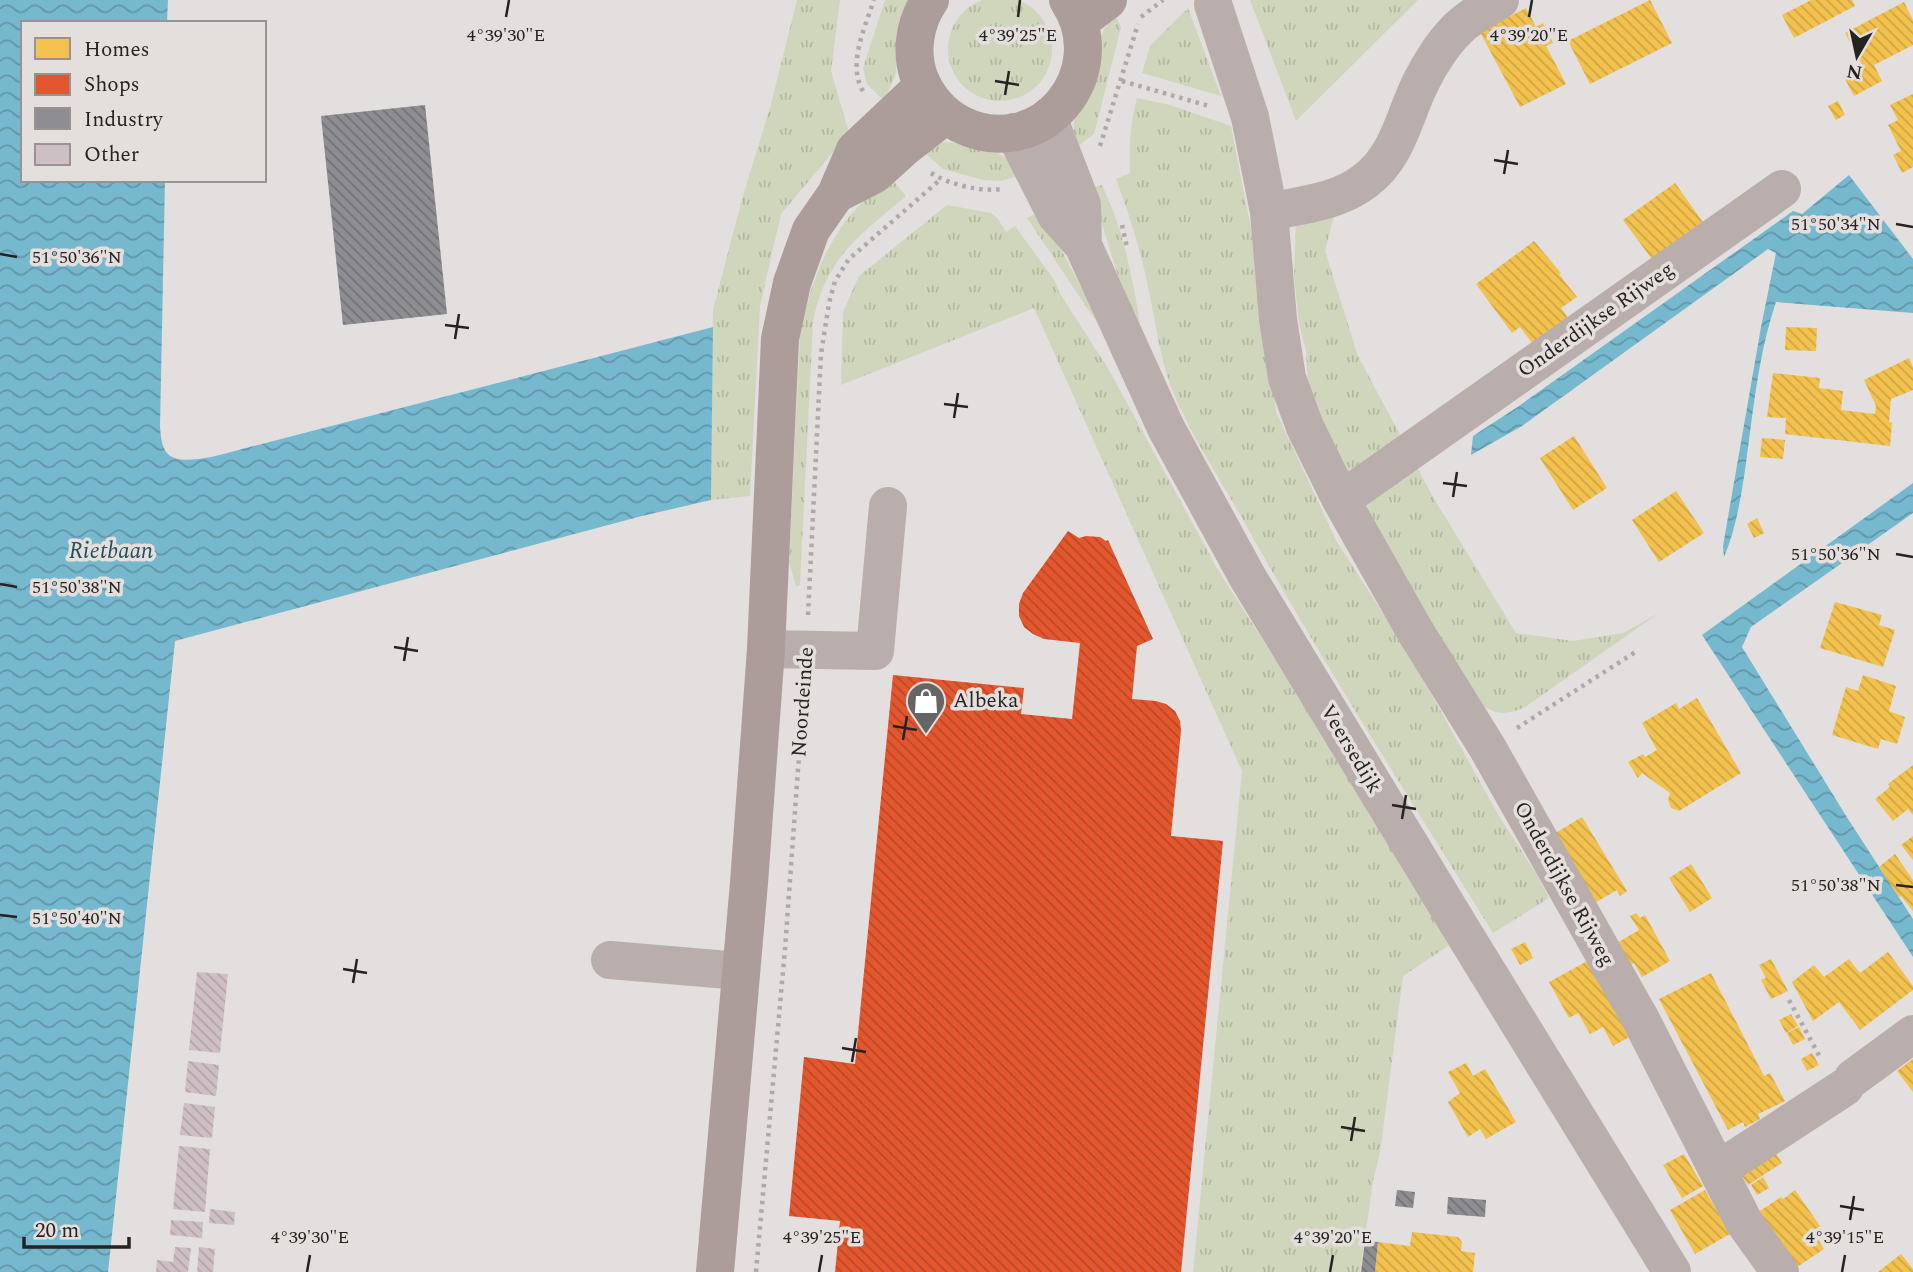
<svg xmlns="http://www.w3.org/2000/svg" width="1913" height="1272" font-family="Spectral,serif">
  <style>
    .grass { fill: url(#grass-tufts) }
    .water { fill: url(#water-waves) }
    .homes { fill: url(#homes-back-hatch) }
    .shops { fill: url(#shops-back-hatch) }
    .industry { fill: url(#industry-back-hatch) }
    .building { fill: url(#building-back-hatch) }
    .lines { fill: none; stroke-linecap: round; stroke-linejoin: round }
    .path { stroke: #b1a9a7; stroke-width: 4.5; stroke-dasharray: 3.5 5; stroke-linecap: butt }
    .minor { stroke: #baaeac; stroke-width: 38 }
    .major { stroke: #ac9d9b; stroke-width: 38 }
    .ticks { fill: none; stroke: #252322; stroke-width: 2.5 }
    .labels { text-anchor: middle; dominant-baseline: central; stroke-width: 7; stroke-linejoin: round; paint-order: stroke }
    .street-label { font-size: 21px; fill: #252322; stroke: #e4dedc }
    .poi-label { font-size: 21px; fill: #252322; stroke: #e4dedc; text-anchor: start }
    .water-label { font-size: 23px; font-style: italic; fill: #244e5d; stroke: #e4dedc }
    .ticks-label { font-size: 18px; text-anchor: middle; fill: #252322; stroke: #e4dedc; stroke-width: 7; stroke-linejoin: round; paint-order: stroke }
  </style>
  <defs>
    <pattern id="grass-tufts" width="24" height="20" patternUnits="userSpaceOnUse" patternTransform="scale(1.75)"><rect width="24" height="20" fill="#d0d6bb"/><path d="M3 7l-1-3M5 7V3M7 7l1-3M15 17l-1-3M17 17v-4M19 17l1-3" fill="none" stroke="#b2b7a0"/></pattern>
    <pattern id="water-waves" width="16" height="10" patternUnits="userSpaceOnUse" patternTransform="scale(1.75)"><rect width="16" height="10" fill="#76b9cf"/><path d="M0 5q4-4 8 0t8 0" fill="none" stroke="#6196a8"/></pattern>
    <pattern id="homes-back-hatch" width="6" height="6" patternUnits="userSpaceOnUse" patternTransform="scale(1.75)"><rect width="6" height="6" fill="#f2c14e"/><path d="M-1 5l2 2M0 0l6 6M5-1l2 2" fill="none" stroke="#cfa644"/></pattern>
    <pattern id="shops-back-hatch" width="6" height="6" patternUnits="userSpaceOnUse" patternTransform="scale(1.75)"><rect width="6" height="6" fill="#e4572e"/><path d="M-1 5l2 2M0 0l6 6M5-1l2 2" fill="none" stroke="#b94827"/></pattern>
    <pattern id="industry-back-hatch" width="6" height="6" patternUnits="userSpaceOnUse" patternTransform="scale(1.75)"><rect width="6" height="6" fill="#8d8d92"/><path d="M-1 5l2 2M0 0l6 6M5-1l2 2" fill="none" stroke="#737377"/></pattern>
    <pattern id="building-back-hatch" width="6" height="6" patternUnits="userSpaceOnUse" patternTransform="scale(1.75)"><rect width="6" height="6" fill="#cebfc4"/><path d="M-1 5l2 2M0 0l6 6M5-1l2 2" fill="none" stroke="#b1a4a8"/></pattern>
  </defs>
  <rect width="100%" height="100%" fill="#e2dfde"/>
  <path class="grass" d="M948 49a52 52 0 1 1 104 0a52 52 0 1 1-104 0Z
    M 797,0 L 840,0 L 831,71 L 849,133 L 781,214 L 760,306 L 750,496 L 711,500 L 713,310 L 742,199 L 771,104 Z
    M 885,0 L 913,0 L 899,31 L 896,74 L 884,101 L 867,84 L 863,68 Z
    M 1250,0 L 1418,0 L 1296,121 Z
    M 1188,8 L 1221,96 L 1142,73 L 1150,46 Z
    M 1115,15 L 1121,27 L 1094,134 L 1073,150 L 1074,115 L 1104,29 Z
    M 1137,98 L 1170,105 L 1231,126 L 1259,270 L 1276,412 L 1337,542 L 1409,654 L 1499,816 L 1537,875 L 1549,898 L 1493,933 C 1410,799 1325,666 1248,529 C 1224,485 1196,444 1176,399 C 1161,366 1158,335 1151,301 C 1143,259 1131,219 1116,179 L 1130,173 C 1129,148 1130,123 1137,98 Z
    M 941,142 C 964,143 992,144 1010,162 C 1013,166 1016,172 1019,176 L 1000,181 L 983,180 L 943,169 L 924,152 Z
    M 890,177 L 906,196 C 860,235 825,258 813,322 L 800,585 L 796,586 L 789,562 L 800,337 C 808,291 823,246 855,210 C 865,198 878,188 890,177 Z
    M 1102,185 C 1123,229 1132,275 1140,323 L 1136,324 L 1124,295 L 1091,189 Z
    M 947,205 L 991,213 L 998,219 L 1006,232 L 1015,226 L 1055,281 L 1059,292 L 1109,370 L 1218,570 L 1320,729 L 1451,944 L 1403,976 L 1380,1153 L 1373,1181 L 1360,1272 L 1193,1272 L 1242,771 L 1034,308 L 841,385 L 843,312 L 859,276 Z
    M 1336,208 L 1325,251 L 1358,356 L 1433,497 L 1516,633 L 1573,641 L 1623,633 L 1659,613 L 1525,707 C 1500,718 1492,713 1471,697 L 1318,426 L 1308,383 L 1306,351 L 1299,323 L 1294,276 L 1296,221 Z
    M 1041,211 L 1097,318 L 1095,320 L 1027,218 Z"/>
  <path class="water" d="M 0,0 L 168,0 L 167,23 L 23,23 L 23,180 L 165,180 L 160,427 C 161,436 161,446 167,453 C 181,470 235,450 254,446 L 713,327 L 711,500 L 642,516 L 175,641 L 108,1272 L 0,1272 Z
    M 1849,175 L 1913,259 L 1913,313 L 1776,302 C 1761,346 1755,394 1749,440 C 1744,478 1739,522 1724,557 L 1723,546 L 1761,327 L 1776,253 L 1768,249 L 1522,426 L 1471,455 L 1473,436 L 1516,408 L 1793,211 L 1802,214 Z
    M 1913,483 L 1913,513 L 1751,627 L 1742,647 L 1848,819 L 1913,919 L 1913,957 L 1702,635 Z"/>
  <path class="homes" d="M 1650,0 L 1672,43 L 1590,84 L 1568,41 Z
    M 1811,0 L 1852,0 L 1855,6 L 1794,38 L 1782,15 Z
    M 1904,2 L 1913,20 L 1913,45 L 1874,65 L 1882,81 L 1854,96 L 1845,79 L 1864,69 L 1845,33 Z
    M 1526,8 L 1536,27 L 1543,23 L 1553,43 L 1546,46 L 1566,84 L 1520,107 L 1480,32 Z
    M 1913,94 L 1913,167 L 1902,173 L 1893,155 L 1901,151 L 1888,125 L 1898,120 L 1890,105 Z
    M 1838,101 L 1845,115 L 1836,120 L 1828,106 Z
    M 1675,183 L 1705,225 L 1654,262 L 1623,220 Z
    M 1534,241 L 1561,273 L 1559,274 L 1577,297 L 1561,308 L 1574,326 L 1539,352 L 1520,327 L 1512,333 L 1476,284 Z
    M 1786,327 L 1817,328 L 1816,351 L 1785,350 Z
    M 1909,358 L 1913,367 L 1913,390 L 1891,399 L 1889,422 L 1892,423 L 1890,446 L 1785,434 L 1786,418 L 1767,417 L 1773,373 L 1820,378 L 1819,388 L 1843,391 L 1841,410 L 1875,414 L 1876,406 L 1864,380 Z
    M 1574,436 L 1607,488 L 1573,510 L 1540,458 Z
    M 1762,438 L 1785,440 L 1783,459 L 1760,457 Z
    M 1676,491 L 1704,533 L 1659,562 L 1632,520 Z
    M 1757,518 L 1764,533 L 1754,538 L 1747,524 Z
    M 1835,602 L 1882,615 L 1879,625 L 1895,630 L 1883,667 L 1820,648 Z
    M 1863,675 L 1896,686 L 1889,711 L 1905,717 L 1897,744 L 1881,739 L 1878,749 L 1832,735 L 1846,687 L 1858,691 Z
    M 1697,698 L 1741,773 L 1679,811 L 1671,808 L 1668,800 L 1670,793 L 1642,773 L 1638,778 L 1628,762 L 1643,754 L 1645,757 L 1657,750 L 1642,723 L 1676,703 L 1679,709 Z
    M 1913,765 L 1913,815 L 1908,809 L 1893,821 L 1875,799 L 1890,787 L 1888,784 Z
    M 1582,817 L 1627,891 L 1620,896 L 1617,890 L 1593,904 L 1552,835 Z
    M 1913,836 L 1913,860 L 1901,845 Z
    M 1895,854 L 1913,880 L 1913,887 L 1904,893 L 1913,888 L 1913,911 L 1901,896 L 1899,897 L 1879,867 Z
    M 1691,864 L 1712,898 L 1690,912 L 1669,878 Z
    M 1636,913 L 1640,918 L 1645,915 L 1670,961 L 1642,977 L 1634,963 L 1629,966 L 1617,943 L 1639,930 L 1630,916 Z
    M 1525,942 L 1533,958 L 1520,965 L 1511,949 Z
    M 1888,952 L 1913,986 L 1913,990 L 1860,1030 L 1839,1002 L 1813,1021 L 1792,982 L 1814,965 L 1824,977 L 1849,959 L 1860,973 Z
    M 1591,959 L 1633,1035 L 1613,1046 L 1603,1027 L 1590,1034 L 1578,1013 L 1569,1018 L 1549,982 Z
    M 1771,959 L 1788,991 L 1771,999 L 1761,980 L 1766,978 L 1759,965 Z
    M 1711,973 L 1764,1076 L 1770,1073 L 1785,1101 L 1758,1114 L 1760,1119 L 1745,1127 L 1743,1122 L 1728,1130 L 1659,999 Z
    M 1791,1014 L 1798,1026 L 1786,1033 L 1779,1020 Z
    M 1799,1027 L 1805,1039 L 1793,1045 L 1787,1033 Z
    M 1812,1053 L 1819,1065 L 1807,1071 L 1801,1059 Z
    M 1913,1059 L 1913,1092 L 1897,1071 Z
    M 1466,1063 L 1473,1076 L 1485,1069 L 1516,1122 L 1486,1139 L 1480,1129 L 1468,1137 L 1448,1102 L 1460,1093 L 1448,1072 Z
    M 1774,1151 L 1782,1163 L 1748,1185 L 1740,1173 Z
    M 1684,1154 L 1703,1186 L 1682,1198 L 1663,1165 Z
    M 1763,1177 L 1769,1188 L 1757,1195 L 1751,1185 Z
    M 1705,1190 L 1730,1234 L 1695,1254 L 1670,1210 Z
    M 1795,1190 L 1820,1226 L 1813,1231 L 1824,1249 L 1794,1269 L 1755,1214 L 1781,1197 L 1783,1199 Z
    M 1412,1232 L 1458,1237 L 1462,1242 L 1461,1251 L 1475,1253 L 1473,1272 L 1375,1272 L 1378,1242 L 1410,1246 Z
    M 1901,1254 L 1913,1269 L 1913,1272 L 1878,1272 Z"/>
  <path class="shops" d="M 1068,531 L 1079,538 L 1086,536 L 1100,537 L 1106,541 L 1108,540 L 1153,639 L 1137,646 L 1132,699 L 1156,701 L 1166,704 L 1175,711 L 1180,721 L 1181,731 L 1171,836 L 1223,841 L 1181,1272 L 835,1272 L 840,1221 L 789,1216 L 804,1057 L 855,1064 L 893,675 L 1024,688 L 1021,714 L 1072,719 L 1080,643 L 1044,639 L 1033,634 L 1024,627 L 1019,616 L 1019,604 L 1023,593 Z"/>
  <path class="industry" d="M 425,105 L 447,314 L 343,325 L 321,116 Z
    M 1397,1190 L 1415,1192 L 1413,1208 L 1395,1206 Z
    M 1448,1197 L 1486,1200 L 1485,1217 L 1447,1214 Z
    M 1365,1241 L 1378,1242 L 1375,1272 L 1361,1272 Z"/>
  <path class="building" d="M 197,972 L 228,974 L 220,1053 L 189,1050 Z
    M 188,1061 L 219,1065 L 216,1096 L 185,1092 Z
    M 184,1103 L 215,1107 L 212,1138 L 180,1135 Z
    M 179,1146 L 210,1149 L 205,1212 L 173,1209 Z
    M 210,1209 L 235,1212 L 234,1225 L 209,1223 Z
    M 171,1220 L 203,1222 L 202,1238 L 170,1235 Z
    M 175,1247 L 191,1248 L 188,1272 L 156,1272 L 157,1260 L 173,1262 Z
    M 199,1247 L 215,1249 L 213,1272 L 197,1272 Z"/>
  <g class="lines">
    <path class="path" d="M 1141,17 L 1163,0
      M 1122,81 L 1209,106
      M 863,91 C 847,65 865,27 874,0
      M 1100,146 L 1138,24
      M 931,173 C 950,185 981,192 1003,189
      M 1122,225 L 1127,247
      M 808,615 L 821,354 L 829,303 L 835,281 L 849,259 L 941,179
      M 1517,728 L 1637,651
      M 1789,1000 L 1821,1059
      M 756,1272 L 785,949 L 804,687"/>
    <path class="minor" d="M 1213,4 L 1250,117 L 1269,212 L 1278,319 L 1287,378 L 1305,427 L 1341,500 L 1415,631 L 1487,747 L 1640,1018 L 1744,1222 L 1780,1272
      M 1050,116 L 1053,130 L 1082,205 L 1083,245
      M 1014,132 L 1056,215 L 1083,245 L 1166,428 L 1248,578 L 1463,932 L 1672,1272
      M 1269,212 C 1301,205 1338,202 1365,181 C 1398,156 1403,119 1420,84 C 1430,63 1446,38 1464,23 C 1475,14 1489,7 1500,0
      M 1341,500 L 1782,189
      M 766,649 L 875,651 L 888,506
      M 610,960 L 740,971
      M 1853,1078 L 1913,1034
      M 1718,1170 L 1845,1087"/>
    <path class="major" d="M 930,0 C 915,22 910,51 919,77 C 927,97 941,114 960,124 C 1040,164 1116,73 1068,0
      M 1079,22 L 1108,0
      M 836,194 L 875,174 L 906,146 L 946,115
      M 715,1272 L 749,883 L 766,649 L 780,339 L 792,283 L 811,230 L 836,194 L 855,150 L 923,86"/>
  </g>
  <path class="ticks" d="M 506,17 L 509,0M 1018,17 L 1020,0M 1529,17 L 1532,0M 995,81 L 1019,85M 1005,95 L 1009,71M 1494,160 L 1518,164M 1504,174 L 1508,150M 1896,224 L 1913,227M 0,254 L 17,257M 445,325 L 469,328M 455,339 L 459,314M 944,404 L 968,407M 954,418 L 958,393M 1443,483 L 1467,486M 1453,497 L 1457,472M 1896,554 L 1913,557M 0,584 L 17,587M 394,647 L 418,651M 404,661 L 408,637M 893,726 L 917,730M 903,740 L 907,716M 1392,805 L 1416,809M 1402,819 L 1406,795M 1896,885 L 1913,887M 0,915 L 17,917M 343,969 L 367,973M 353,983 L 357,959M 842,1048 L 866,1052M 852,1062 L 856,1038M 1341,1127 L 1365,1131M 1351,1141 L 1355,1117M 1840,1206 L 1864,1210M 1850,1220 L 1854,1196M 307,1272 L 310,1255M 819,1272 L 822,1255M 1330,1272 L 1333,1255M 1842,1272 L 1845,1255"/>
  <defs>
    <g id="shop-pin" transform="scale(2.0125)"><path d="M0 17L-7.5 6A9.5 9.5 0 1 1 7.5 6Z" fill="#676564" stroke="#e4dedc"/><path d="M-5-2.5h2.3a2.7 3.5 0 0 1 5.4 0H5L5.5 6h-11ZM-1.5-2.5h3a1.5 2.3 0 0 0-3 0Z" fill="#fff"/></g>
  </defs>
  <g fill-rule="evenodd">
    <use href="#shop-pin" x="926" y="701"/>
  </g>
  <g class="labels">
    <g class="street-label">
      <text transform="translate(1596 320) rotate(-35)">Onderdijkse Rijweg</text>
      <text transform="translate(803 702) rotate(-86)">Noordeinde</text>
      <text transform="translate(1351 749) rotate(59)">Veersedijk</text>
      <text transform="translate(1564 884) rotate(61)">Onderdijkse Rijweg</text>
    </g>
    <g class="poi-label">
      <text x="953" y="701">Albeka</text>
    </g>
    <g class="water-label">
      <text x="111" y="551">Rietbaan</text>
    </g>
  </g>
  <g class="ticks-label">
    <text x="506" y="41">4°39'30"E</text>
    <text x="1018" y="41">4°39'25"E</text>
    <text x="1529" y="41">4°39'20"E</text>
    <text x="1836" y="230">51°50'34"N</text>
    <text x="77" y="263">51°50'36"N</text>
    <text x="1836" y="560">51°50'36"N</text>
    <text x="77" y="593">51°50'38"N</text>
    <text x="1836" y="891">51°50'38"N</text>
    <text x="77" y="924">51°50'40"N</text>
    <text x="310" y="1243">4°39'30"E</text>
    <text x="822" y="1243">4°39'25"E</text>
    <text x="1333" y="1243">4°39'20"E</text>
    <text x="1845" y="1243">4°39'15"E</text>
  </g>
  <rect x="21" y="21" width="245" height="161" fill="#e4dedc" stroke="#989392" stroke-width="2"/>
  <rect x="35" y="38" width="35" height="21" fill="#f2c14e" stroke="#989392" stroke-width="2"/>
  <text x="84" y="56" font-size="21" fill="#252322">Homes</text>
  <rect x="35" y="74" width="35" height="21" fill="#e4572e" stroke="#989392" stroke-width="2"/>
  <text x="84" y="91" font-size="21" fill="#252322">Shops</text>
  <rect x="35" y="108" width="35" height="21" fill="#8d8d92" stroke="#989392" stroke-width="2"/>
  <text x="84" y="126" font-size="21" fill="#252322">Industry</text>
  <rect x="35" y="144" width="35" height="21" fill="#cebfc4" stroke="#989392" stroke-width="2"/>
  <text x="84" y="161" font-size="21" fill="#252322">Other</text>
  <g transform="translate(1857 56) rotate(189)" stroke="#e4dedc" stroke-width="5" paint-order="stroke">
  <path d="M0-5L12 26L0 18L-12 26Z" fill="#252322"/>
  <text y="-10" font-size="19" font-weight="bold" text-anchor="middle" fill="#252322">N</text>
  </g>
  <path d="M24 1237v10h105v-10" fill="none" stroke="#252322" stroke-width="3.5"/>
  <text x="35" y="1237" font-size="21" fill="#252322" stroke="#e4dedc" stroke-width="5" paint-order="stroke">20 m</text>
</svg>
